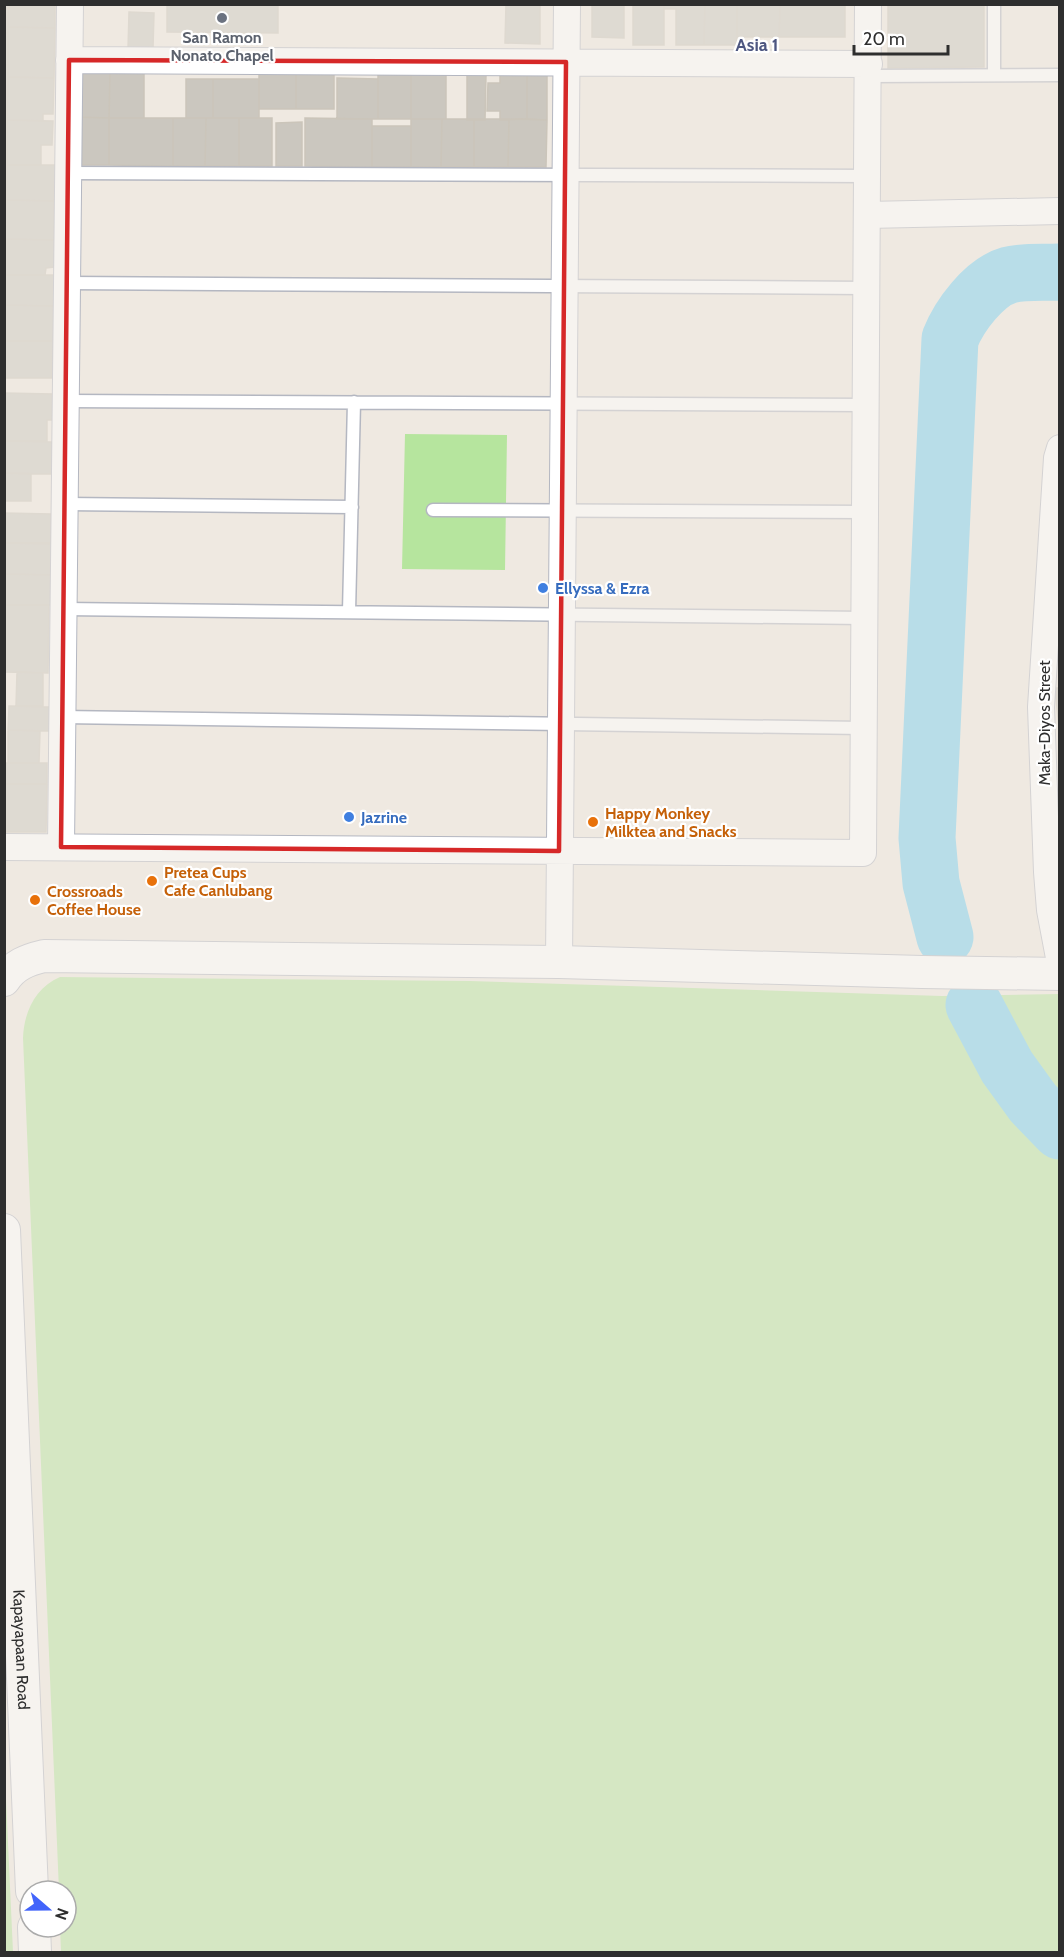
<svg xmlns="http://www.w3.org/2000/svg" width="1064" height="1957" font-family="Cabin,sans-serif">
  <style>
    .green { fill: #b6e59e }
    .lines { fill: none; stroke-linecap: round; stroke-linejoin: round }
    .river { stroke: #75cff0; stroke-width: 57 }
    .building { fill: #cbc7bf; stroke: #cbc5ba; stroke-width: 1.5 }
    .service-casing { stroke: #b4b7c1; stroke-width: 15 }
    .minor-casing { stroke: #b4b7c1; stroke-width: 28 }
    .tertiary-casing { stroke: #b4b7c1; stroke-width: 34 }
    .service { stroke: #fff; stroke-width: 12 }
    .minor { stroke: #fff; stroke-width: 26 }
    .tertiary { stroke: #fff; stroke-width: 32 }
    .marked { fill: none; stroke: #d62828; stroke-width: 4.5; stroke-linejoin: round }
    .worship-dot { fill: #6b7280; stroke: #fff; stroke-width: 2 }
    .shop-dot { fill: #3f7fe0; stroke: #fff; stroke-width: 2 }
    .food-dot { fill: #e8710a; stroke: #fff; stroke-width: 2 }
    .labels { text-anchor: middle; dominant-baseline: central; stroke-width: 4.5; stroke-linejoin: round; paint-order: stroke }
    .worship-label { font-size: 16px; font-weight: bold; fill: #5b616d; stroke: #fff }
    .shop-label { font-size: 16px; font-weight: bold; fill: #366cbe; stroke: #fff; text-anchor: start }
    .street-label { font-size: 16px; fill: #2e2e2e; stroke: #fff }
    .food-label { font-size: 16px; font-weight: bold; fill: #c56008; stroke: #fff; text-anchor: start }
    .neighbourhood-label { font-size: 18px; font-weight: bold; fill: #4d5680; stroke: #fff }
  </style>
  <rect width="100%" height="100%" fill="#efe9e1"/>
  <path class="green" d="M 405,434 L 507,435 L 505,570 L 402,569 Z
    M 60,977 L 470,981 L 942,996 L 1059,994 L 1059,1952 L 61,1952 L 60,1927 L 66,1927 L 66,1891 L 59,1891 L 23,1038 C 24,1012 35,988 60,977 Z
    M 4,1755 L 13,1952 L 4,1952 Z"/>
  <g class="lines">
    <path class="river" d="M 945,937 L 931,883 L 927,838 L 950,339 C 959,316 984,282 1009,275 C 1024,271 1043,273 1060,272
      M 974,1005 L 1007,1067 L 1033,1103 L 1060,1131"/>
  </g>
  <path class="building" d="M 4,4 L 9,4 L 8,33 L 4,33 Z
    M 9,4 L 55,4 L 55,28 L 8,27 Z
    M 167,4 L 278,4 L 278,33 L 167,32 Z
    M 506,4 L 540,4 L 540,44 L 505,43 Z
    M 592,4 L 624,4 L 624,38 L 592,37 Z
    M 633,4 L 664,4 L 664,45 L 633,45 Z
    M 664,4 L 705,4 L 704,45 L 676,45 L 676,9 L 664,9 Z
    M 705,4 L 737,4 L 737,45 L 704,45 Z
    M 737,4 L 780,4 L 779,37 L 737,37 Z
    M 780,4 L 845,4 L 845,37 L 779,37 Z
    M 984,4 L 984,67 L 888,68 L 888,5 Z
    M 129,12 L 154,13 L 153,48 L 128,49 Z
    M 8,27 L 55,28 L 54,78 L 8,77 Z
    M 4,33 L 8,33 L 8,65 L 4,65 Z
    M 4,65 L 8,65 L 7,112 L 4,112 Z
    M 75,72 L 110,72 L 109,118 L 75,117 Z
    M 110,72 L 144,72 L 144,118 L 109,118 Z
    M 259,73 L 296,73 L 296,109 L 259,109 Z
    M 296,73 L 334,73 L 334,109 L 296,109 Z
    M 378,73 L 411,74 L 411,119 L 378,119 Z
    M 411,74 L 446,74 L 446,119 L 411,119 Z
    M 467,74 L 486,74 L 485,120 L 467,120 Z
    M 500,74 L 527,74 L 527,119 L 500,120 L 500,111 L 487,111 L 488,83 L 500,83 Z
    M 527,74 L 547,74 L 547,120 L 527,119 Z
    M 8,77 L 54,78 L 53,114 L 43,114 L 43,121 L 7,120 Z
    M 337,78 L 378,79 L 378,119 L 337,119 Z
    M 186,79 L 213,79 L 213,118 L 186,118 Z
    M 213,79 L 259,79 L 259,118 L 213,118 Z
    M 4,112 L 7,112 L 7,147 L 4,147 Z
    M 75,117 L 109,118 L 109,165 L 74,165 Z
    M 109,118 L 173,118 L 173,166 L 109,165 Z
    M 173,118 L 206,118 L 205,166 L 173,166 Z
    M 206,118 L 239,118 L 239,166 L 205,166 Z
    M 239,118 L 272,118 L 272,166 L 239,166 Z
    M 305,118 L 372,119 L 372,167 L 305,166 Z
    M 411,119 L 442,119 L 441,167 L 411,167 Z
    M 442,119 L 474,119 L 474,167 L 441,167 Z
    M 474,119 L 509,119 L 508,167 L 474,167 Z
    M 509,119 L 547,120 L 546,167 L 508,167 Z
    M 7,120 L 53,121 L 52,145 L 41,145 L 41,165 L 7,165 Z
    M 302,122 L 302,166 L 276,166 L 276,123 Z
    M 372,126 L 411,126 L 411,167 L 372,167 Z
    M 4,147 L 7,147 L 6,186 L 4,186 Z
    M 7,165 L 55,165 L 54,201 L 6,200 Z
    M 4,186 L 6,186 L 5,225 L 4,225 Z
    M 6,200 L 54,201 L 54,240 L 5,239 Z
    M 5,239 L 54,240 L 54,267 L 46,268 L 45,275 L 5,275 Z
    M 5,275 L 54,275 L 54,306 L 5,305 Z
    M 5,305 L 54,306 L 53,341 L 4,341 Z
    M 4,341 L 53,341 L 52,378 L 4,378 Z
    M 4,393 L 53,394 L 52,420 L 47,420 L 47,441 L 4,441 Z
    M 4,441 L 54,442 L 53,474 L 4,473 Z
    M 4,473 L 31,474 L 31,501 L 4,501 Z
    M 4,513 L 51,514 L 51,543 L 4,543 Z
    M 4,543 L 54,544 L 54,575 L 4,574 Z
    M 4,574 L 54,575 L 53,605 L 4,605 Z
    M 4,605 L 49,605 L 48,673 L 4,672 Z
    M 17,672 L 43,673 L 43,706 L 16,706 Z
    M 1055,688 L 1060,688 L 1060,737 Z
    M 9,706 L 51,707 L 51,731 L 8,730 Z
    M 8,730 L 40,731 L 39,763 L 8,763 Z
    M 4,763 L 47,763 L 47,784 L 4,784 Z
    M 4,784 L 47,784 L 46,832 L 4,832 Z"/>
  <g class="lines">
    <g class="service-casing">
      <path id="service" d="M 994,4 L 994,75
        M 868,76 L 1060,75
        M 68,173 L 867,176
        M 67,283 L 867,288
        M 66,401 L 866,405
        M 65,504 L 352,507
        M 433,510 L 865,512
        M 64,609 L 864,618
        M 349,612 L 354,402
        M 62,717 L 863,728"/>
    </g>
    <g class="minor-casing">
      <path id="minor" d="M 69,60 L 869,64
        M 867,215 L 1060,211
        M 1060,448 L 1057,458 L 1041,707 L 1047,872 L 1050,910 L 1060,963
        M 4,847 L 863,853 L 868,4
        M 61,847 L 70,4
        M 559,962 L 567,4"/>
    </g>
    <g class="tertiary-casing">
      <g id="tertiary">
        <path d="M 4,980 C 14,965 27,960 44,956 L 559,962 L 922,972 L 1060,974"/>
        <path id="s1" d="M 4,1230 L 32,1891"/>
        <path d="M 34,1927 L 35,1952"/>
      </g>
    </g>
    <use href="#service" class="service"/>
    <use href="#minor" class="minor"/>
    <use href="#tertiary" class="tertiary"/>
  </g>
  <path d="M0 0H1064V1957H0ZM 69,60 L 566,62 L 559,851 L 61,847 Z" fill="#efe9e1" fill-opacity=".55" fill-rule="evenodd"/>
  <path class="marked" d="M 69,60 L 566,62 L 559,851 L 61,847 Z"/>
  <circle class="worship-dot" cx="222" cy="18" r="6"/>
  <g class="shop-dot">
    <circle cx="543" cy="588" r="6"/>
    <circle cx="349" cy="817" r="6"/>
  </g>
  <g class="food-dot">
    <circle cx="593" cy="822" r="6"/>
    <circle cx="152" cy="881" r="6"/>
    <circle cx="35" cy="900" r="6"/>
  </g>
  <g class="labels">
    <g class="worship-label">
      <text x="222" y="37">San Ramon<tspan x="222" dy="18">Nonato Chapel</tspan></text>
    </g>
    <g class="shop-label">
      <text x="555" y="588">Ellyssa &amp; Ezra</text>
      <text x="361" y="817">Jazrine</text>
    </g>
    <g class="street-label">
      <text transform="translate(1044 723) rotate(-90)">Maka-Diyos Street</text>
      <text stroke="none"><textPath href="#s1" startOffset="420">Kapayapaan Road</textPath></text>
    </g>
    <g class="food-label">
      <text x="605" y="813">Happy Monkey<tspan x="605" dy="18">Milktea and Snacks</tspan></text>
      <text x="164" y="872">Pretea Cups<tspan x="164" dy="18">Cafe Canlubang</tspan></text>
      <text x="47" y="891">Crossroads<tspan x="47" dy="18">Coffee House</tspan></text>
    </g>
    <g class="neighbourhood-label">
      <text x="757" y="45">Asia 1</text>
    </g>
  </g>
  <rect width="1064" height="1957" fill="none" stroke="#2e2e2e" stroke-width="12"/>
  <g transform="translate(48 1909) rotate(110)"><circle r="28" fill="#ffffff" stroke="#ababab" stroke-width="1.5"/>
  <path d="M0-4.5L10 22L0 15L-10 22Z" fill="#4264fb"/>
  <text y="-9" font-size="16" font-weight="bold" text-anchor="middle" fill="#2e2e2e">N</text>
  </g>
  <path d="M854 45v9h94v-9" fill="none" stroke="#2e2e2e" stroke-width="3"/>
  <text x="863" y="45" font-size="18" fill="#2e2e2e" stroke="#ffffff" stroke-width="4.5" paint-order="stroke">20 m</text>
</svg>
